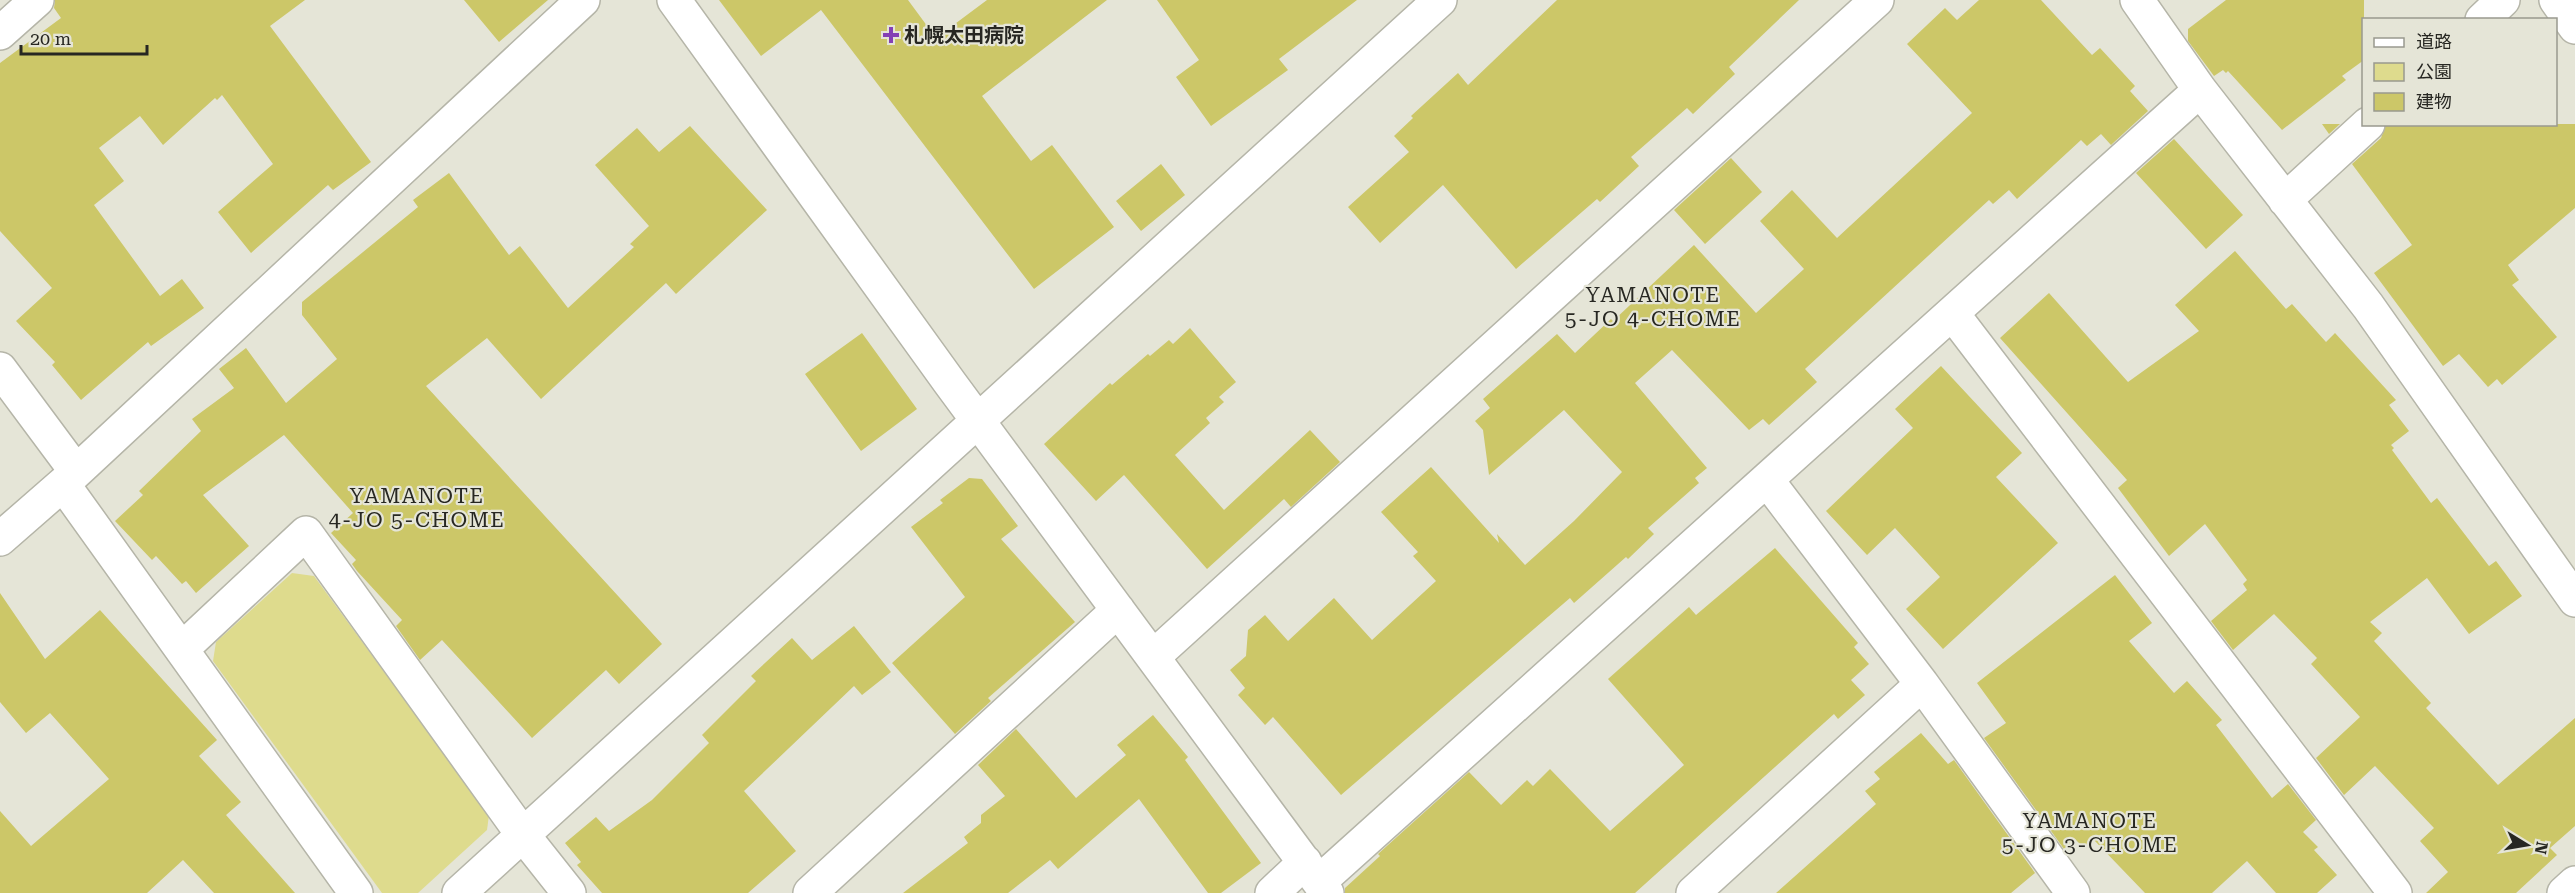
<svg xmlns="http://www.w3.org/2000/svg" width="2575" height="893" font-family="'Roboto Serif','Noto Sans JP',serif">
  <style>
    .green { fill: #dedb8d }
    .building { fill: #ccc768 }
    .lines { fill: none; stroke-linecap: round; stroke-linejoin: round }
    .minor-casing { stroke: #b5b5a8; stroke-width: 36 }
    .minor { stroke: #fff; stroke-width: 33 }
    .poi-dot { fill: #8440b4; stroke: #e5e5d7; stroke-width: 2 }
    .labels { text-anchor: middle; dominant-baseline: central; stroke-width: 4.5; stroke-linejoin: round; paint-order: stroke }
    .poi-label { font-size: 20px; font-weight: bold; fill: #272722; stroke: #e5e5d7; text-anchor: start }
    .neighbourhood-label { font-size: 21px; letter-spacing: 1.5px; fill: #272722; stroke: #e5e5d7 }
  </style>
  <rect width="100%" height="100%" fill="#e5e5d7"/>
  <path class="green" d="M 292,573 L 314,576 L 489,815 L 487,830 L 418,893 L 382,893 L 213,661 L 216,642 Z"/>
  <path class="building" d="M 55,0 L 305,0 L 270,26 L 371,162 L 333,190 L 328,185 L 251,253 L 218,212 L 273,164 L 222,95 L 217,100 L 215,98 L 163,145 L 140,116 L 99,148 L 124,181 L 94,205 L 160,296 L 182,279 L 204,308 L 151,346 L 148,342 L 81,400 L 52,365 L 55,362 L 16,321 L 52,288 L 0,231 L 0,63 L 61,18 L 54,8 Z
    M 464,0 L 548,0 L 499,42 Z
    M 719,0 L 908,0 L 936,38 L 987,0 L 1107,0 L 982,96 L 1031,161 L 1052,145 L 1114,227 L 1034,289 L 821,10 L 761,56 Z
    M 1157,0 L 1357,0 L 1279,59 L 1288,70 L 1211,126 L 1176,77 L 1199,60 Z
    M 1557,0 L 1799,0 L 1729,67 L 1735,74 L 1693,114 L 1687,108 L 1631,157 L 1639,166 L 1600,202 L 1597,199 L 1516,269 L 1443,185 L 1380,243 L 1348,207 L 1409,152 L 1394,136 L 1413,118 L 1411,116 L 1458,73 L 1468,85 Z
    M 1979,0 L 2041,0 L 2092,55 L 2100,48 L 2135,86 L 2130,91 L 2148,111 L 2111,145 L 2101,134 L 2087,146 L 2081,140 L 2017,199 L 2009,190 L 1993,204 L 1989,200 L 1805,369 L 1817,382 L 1769,425 L 1763,419 L 1749,430 L 1672,350 L 1635,383 L 1707,468 L 1695,478 L 1699,483 L 1648,528 L 1654,534 L 1628,559 L 1626,557 L 1574,603 L 1570,598 L 1341,795 L 1273,717 L 1265,725 L 1238,695 L 1245,688 L 1230,670 L 1246,656 L 1248,630 L 1265,615 L 1288,641 L 1334,598 L 1372,640 L 1436,581 L 1413,556 L 1418,552 L 1381,512 L 1431,467 L 1499,543 L 1497,534 L 1525,565 L 1574,521 L 1622,472 L 1564,410 L 1489,475 L 1483,430 L 1475,421 L 1490,408 L 1483,399 L 1557,334 L 1575,353 L 1611,319 L 1613,321 L 1694,245 L 1756,313 L 1804,269 L 1760,221 L 1792,190 L 1837,238 L 1972,113 L 1907,44 L 1945,8 L 1957,20 Z
    M 2226,0 L 2364,0 L 2364,60 L 2342,76 L 2346,80 L 2282,130 L 2228,71 L 2226,73 L 2223,70 L 2214,76 L 2188,41 L 2188,29 Z
    M 2322,124 L 2340,124 L 2329,134 Z
    M 2386,124 L 2575,124 L 2575,208 L 2508,265 L 2519,280 L 2512,285 L 2557,337 L 2502,385 L 2497,379 L 2488,387 L 2459,354 L 2443,366 L 2374,273 L 2412,245 L 2352,164 L 2381,138 Z
    M 690,126 L 767,210 L 676,294 L 666,283 L 541,399 L 487,338 L 426,386 L 662,644 L 619,684 L 606,670 L 532,738 L 442,640 L 420,660 L 396,626 L 402,620 L 357,571 L 352,564 L 356,560 L 331,533 L 353,513 L 284,435 L 203,495 L 249,546 L 196,593 L 186,581 L 182,584 L 156,556 L 152,560 L 115,521 L 143,495 L 139,491 L 201,431 L 192,419 L 234,388 L 219,369 L 246,348 L 286,403 L 337,359 L 302,315 L 302,302 L 418,207 L 413,200 L 449,173 L 509,255 L 520,246 L 568,308 L 634,247 L 630,244 L 649,226 L 595,165 L 637,128 L 659,152 Z
    M 2174,139 L 2243,215 L 2206,249 L 2136,173 Z
    M 1731,158 L 1762,192 L 1705,244 L 1674,210 Z
    M 1161,164 L 1185,195 L 1141,231 L 1116,201 Z
    M 2235,251 L 2286,309 L 2292,304 L 2326,342 L 2335,333 L 2396,400 L 2389,405 L 2409,431 L 2391,445 L 2394,448 L 2392,450 L 2431,503 L 2437,498 L 2489,566 L 2496,561 L 2522,596 L 2469,634 L 2427,578 L 2370,622 L 2382,633 L 2374,641 L 2431,703 L 2426,708 L 2498,785 L 2575,718 L 2575,826 L 2550,848 L 2557,855 L 2516,893 L 2426,893 L 2448,872 L 2420,841 L 2434,828 L 2375,766 L 2344,795 L 2316,758 L 2360,717 L 2311,664 L 2317,658 L 2274,614 L 2233,650 L 2211,621 L 2247,590 L 2243,584 L 2247,580 L 2205,524 L 2169,556 L 2118,488 L 2127,480 L 2000,338 L 2049,293 L 2128,382 L 2199,331 L 2175,305 Z
    M 1190,328 L 1236,382 L 1219,397 L 1224,402 L 1206,418 L 1210,423 L 1175,455 L 1224,510 L 1310,430 L 1340,462 L 1291,507 L 1284,499 L 1207,569 L 1124,475 L 1096,501 L 1044,444 L 1110,383 L 1112,385 L 1148,354 L 1150,356 L 1169,340 L 1173,344 Z
    M 862,333 L 917,409 L 861,451 L 805,374 Z
    M 1941,366 L 2022,453 L 1996,477 L 2058,543 L 1943,649 L 1906,609 L 1940,577 L 1895,528 L 1867,555 L 1826,511 L 1913,428 L 1895,409 Z
    M 969,478 L 982,479 L 1018,526 L 1001,539 L 1075,622 L 988,698 L 991,701 L 955,734 L 892,663 L 965,597 L 911,527 L 943,503 L 940,500 Z
    M 1775,548 L 1858,643 L 1854,647 L 1869,664 L 1851,680 L 1865,695 L 1838,719 L 1834,714 L 1635,893 L 1345,893 L 1345,888 L 1380,856 L 1378,854 L 1469,772 L 1501,805 L 1527,780 L 1533,786 L 1550,769 L 1610,831 L 1684,765 L 1608,679 L 1689,607 L 1696,615 Z
    M 2115,575 L 2152,623 L 2129,641 L 2174,693 L 2187,681 L 2222,720 L 2216,725 L 2272,798 L 2288,784 L 2316,820 L 2303,832 L 2318,847 L 2314,850 L 2337,875 L 2317,893 L 2276,893 L 2247,861 L 2212,893 L 2145,893 L 2094,840 L 2085,849 L 2075,839 L 2064,849 L 1984,738 L 2006,723 L 1977,683 Z
    M 0,593 L 45,659 L 100,610 L 217,740 L 199,756 L 241,802 L 226,815 L 295,893 L 214,893 L 183,860 L 147,893 L 0,893 L 0,811 L 31,846 L 109,779 L 50,713 L 26,733 L 0,702 Z
    M 854,626 L 891,672 L 862,695 L 854,686 L 744,791 L 796,851 L 748,893 L 602,893 L 577,865 L 581,862 L 565,843 L 596,817 L 609,831 L 652,800 L 709,743 L 702,735 L 756,681 L 751,676 L 792,638 L 812,660 Z
    M 1153,715 L 1188,757 L 1185,760 L 1261,863 L 1221,893 L 1208,893 L 1139,799 L 1058,869 L 1050,860 L 1008,893 L 903,893 L 968,843 L 964,837 L 981,823 L 981,815 L 1005,796 L 978,765 L 1016,729 L 1076,798 L 1126,755 L 1117,745 Z
    M 1921,733 L 1948,764 L 1954,760 L 2035,873 L 2011,893 L 1776,893 L 1876,804 L 1865,791 L 1880,779 L 1874,772 Z"/>
  <g class="lines">
    <g class="minor-casing">
      <path id="minor" d="M 674,0 L 950,383 L 1327,893
        M 2137,0 L 2200,90 L 2368,306 L 2575,600
        M 2556,0 L 2575,27
        M 2482,20 L 2503,0
        M 0,33 L 37,0
        M 2285,200 L 2368,124
        M 1952,313 L 2395,893
        M 0,369 L 75,470
        M 1767,480 L 1922,684 L 2073,893
        M 63,484 L 356,893
        M 0,539 L 63,484 L 583,0
        M 182,649 L 306,533 L 523,835 L 569,893
        M 1153,657 L 1877,0
        M 1319,882 L 2200,90
        M 459,893 L 1440,0
        M 810,893 L 1118,610
        M 1272,893 L 1305,862
        M 1693,893 L 1922,684
        M 2564,893 L 2575,883"/>
    </g>
    <use href="#minor" class="minor"/>
  </g>
  <path class="poi-dot" d="M888 26h6v6h6v6h-6v6h-6v-6h-6v-6h6z"/>
  <g class="labels">
    <g class="poi-label">
      <text x="904" y="35">札幌太田病院</text>
    </g>
    <g class="neighbourhood-label">
      <text x="1653" y="295">YAMANOTE<tspan x="1653" dy="24">5-JO 4-CHOME</tspan></text>
      <text x="417" y="496">YAMANOTE<tspan x="417" dy="24">4-JO 5-CHOME</tspan></text>
      <text x="2090" y="821">YAMANOTE<tspan x="2090" dy="24">5-JO 3-CHOME</tspan></text>
    </g>
  </g>
  <rect x="2362" y="18" width="195" height="108" fill="#e5e5d7" stroke="#99998f" stroke-width="1.5"/>
  <rect x="2374" y="38" width="30" height="9" fill="#ffffff" stroke="#99998f" stroke-width="1.5"/>
  <text x="2416" y="48" font-size="18" fill="#272722">道路</text>
  <rect x="2374" y="63" width="30" height="18" fill="#dedb8d" stroke="#99998f" stroke-width="1.5"/>
  <text x="2416" y="78" font-size="18" fill="#272722">公園</text>
  <rect x="2374" y="93" width="30" height="18" fill="#ccc768" stroke="#99998f" stroke-width="1.5"/>
  <text x="2416" y="108" font-size="18" fill="#272722">建物</text>
  <g transform="translate(2527 845) rotate(101)" stroke="#e5e5d7" stroke-width="4.5" paint-order="stroke">
  <path d="M0-4.5L10 22L0 15L-10 22Z" fill="#272722"/>
  <text y="-9" font-size="16" font-weight="bold" text-anchor="middle" fill="#272722">N</text>
  </g>
  <path d="M21 45v9h126v-9" fill="none" stroke="#272722" stroke-width="3"/>
  <text x="30" y="45" font-size="18" fill="#272722" stroke="#e5e5d7" stroke-width="4.5" paint-order="stroke">20 m</text>
</svg>
